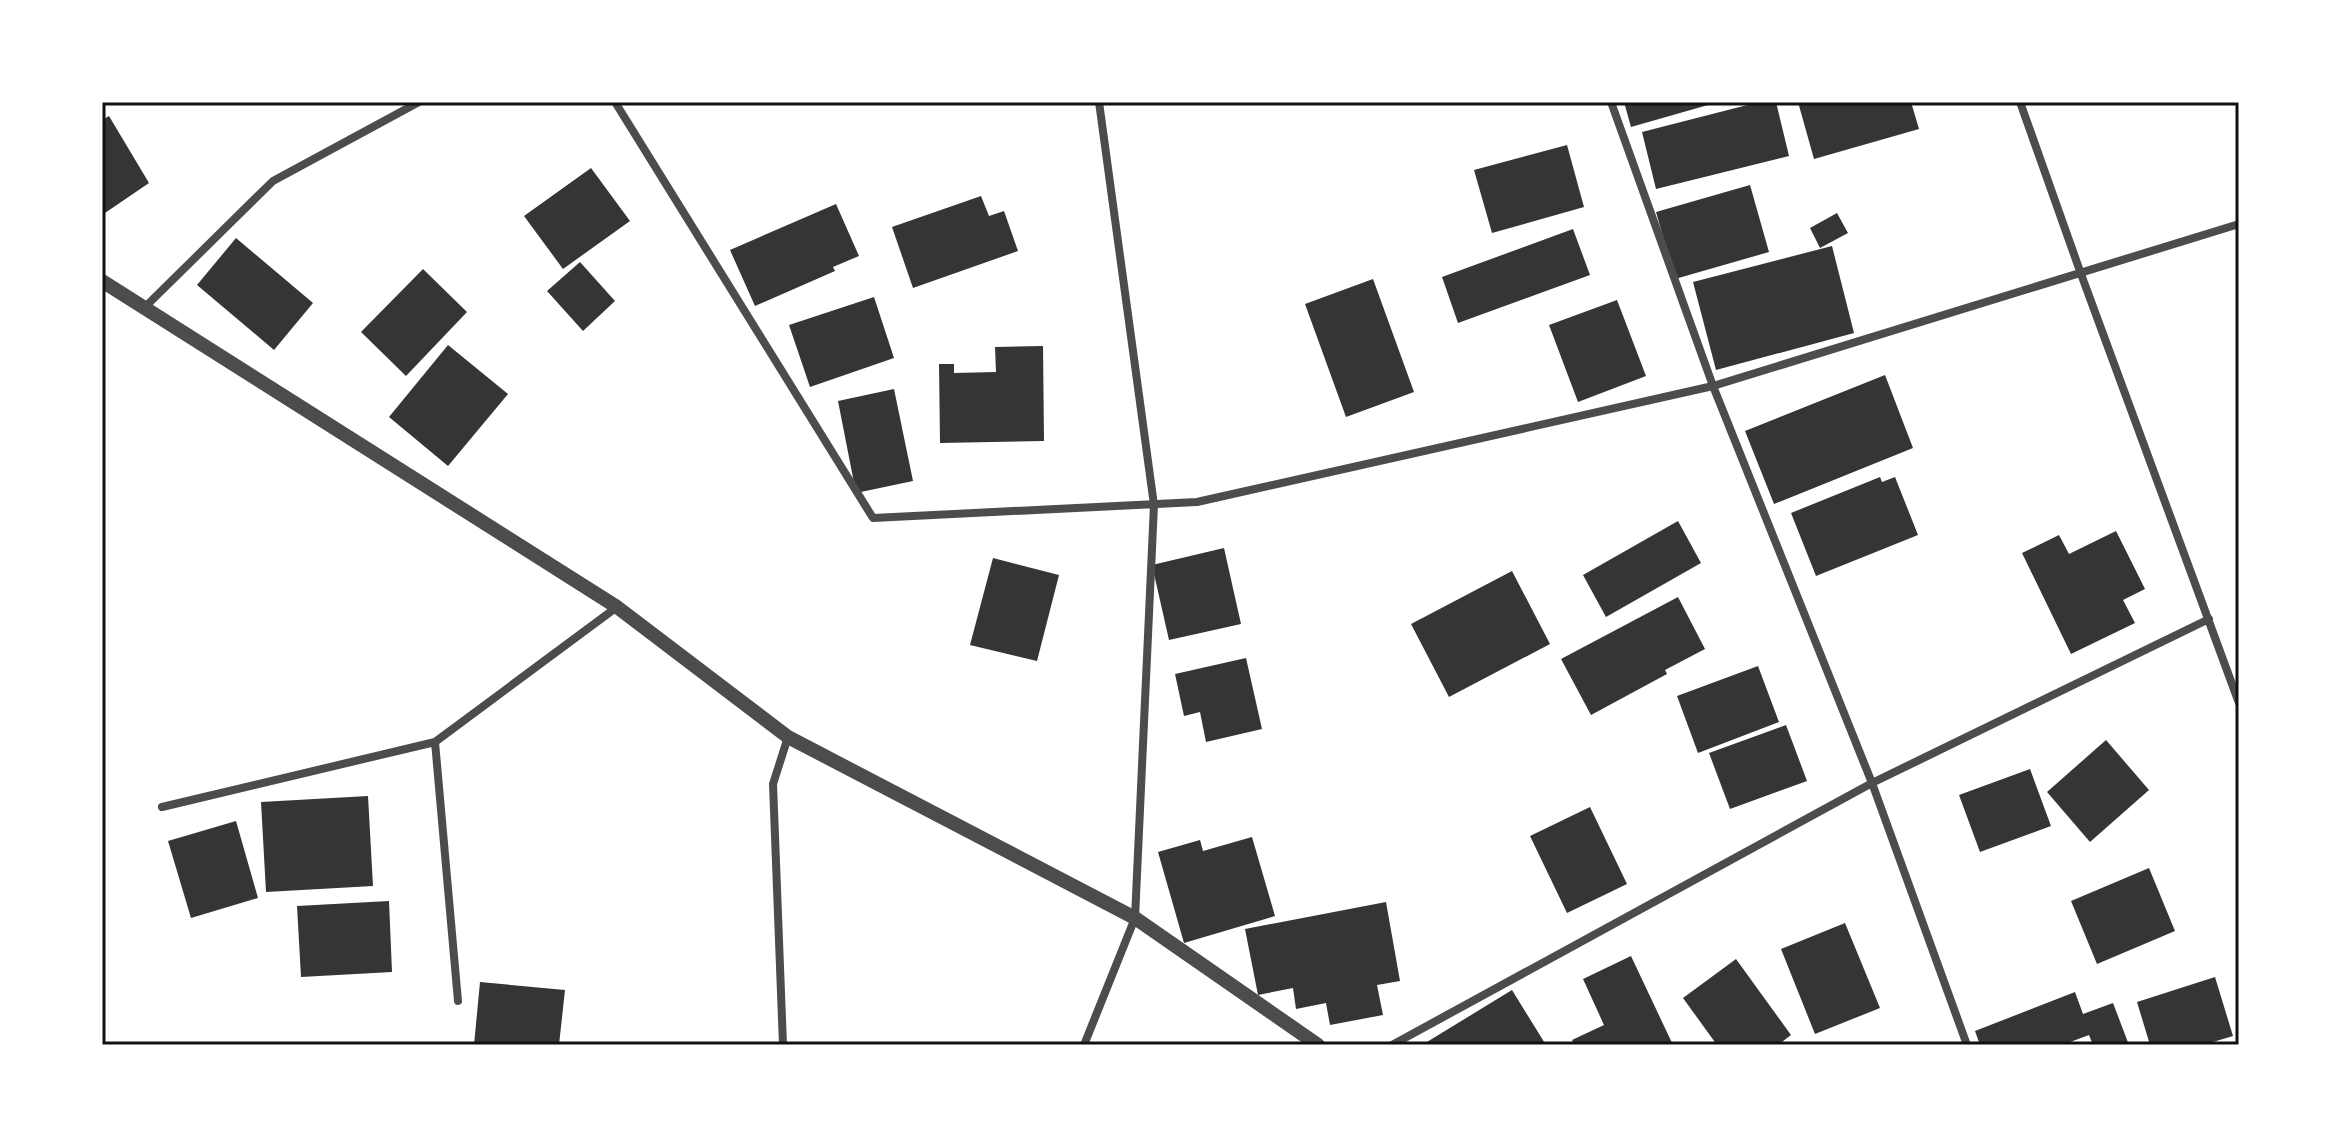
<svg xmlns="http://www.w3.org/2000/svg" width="2341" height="1147" font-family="Barlow,sans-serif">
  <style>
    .building { fill: #353535 }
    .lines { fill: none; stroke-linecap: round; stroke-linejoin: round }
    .minor { stroke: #4c4c4c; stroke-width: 8 }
    .tertiary { stroke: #4c4c4c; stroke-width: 14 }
    .neatline { fill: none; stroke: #111; stroke-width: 3 }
  </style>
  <rect width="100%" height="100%" fill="#fff"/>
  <path class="building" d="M 1624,102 L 1715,102 L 1715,103 L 1631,127 Z
    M 1759,102 L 1776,102 L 1789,156 L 1656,189 L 1642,132 Z
    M 1798,102 L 1911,102 L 1919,129 L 1814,159 Z
    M 109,116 L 149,183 L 102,215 L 102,120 Z
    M 1567,145 L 1584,207 L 1492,233 L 1474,170 Z
    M 591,168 L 630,221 L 563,269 L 524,216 Z
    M 1750,185 L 1769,252 L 1675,279 L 1656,212 Z
    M 981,196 L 989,216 L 1004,211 L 1018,251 L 913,288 L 892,227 Z
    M 836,204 L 859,256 L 833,267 L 835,271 L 755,306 L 730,250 Z
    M 1837,213 L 1848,233 L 1820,248 L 1810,228 Z
    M 1573,229 L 1590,275 L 1458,323 L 1442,277 Z
    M 236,238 L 313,303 L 274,350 L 197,285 Z
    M 1832,246 L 1854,333 L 1716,370 L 1693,282 Z
    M 580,262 L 615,301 L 583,331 L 547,291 Z
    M 423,269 L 467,312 L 406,376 L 361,332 Z
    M 1373,279 L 1414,392 L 1346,417 L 1305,304 Z
    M 874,297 L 894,358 L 810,387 L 789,325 Z
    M 1617,300 L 1646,376 L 1578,402 L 1549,325 Z
    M 448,345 L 508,394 L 448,466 L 389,417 Z
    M 1043,346 L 1044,441 L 940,443 L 939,364 L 954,364 L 954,373 L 996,372 L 995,347 Z
    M 1885,375 L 1913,448 L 1774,504 L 1745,431 Z
    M 894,389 L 913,481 L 856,493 L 838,401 Z
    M 1880,477 L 1882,482 L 1895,477 L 1918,535 L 1816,576 L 1791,513 Z
    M 1678,521 L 1701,563 L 1606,617 L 1583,575 Z
    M 2116,531 L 2145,589 L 2123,600 L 2135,623 L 2071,654 L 2022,553 L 2059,535 L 2069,554 Z
    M 1224,548 L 1241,624 L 1169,640 L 1152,565 Z
    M 993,558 L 1059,575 L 1037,661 L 970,645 Z
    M 1512,571 L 1550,644 L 1449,697 L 1411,624 Z
    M 1678,597 L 1705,649 L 1665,670 L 1667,674 L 1591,715 L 1561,659 Z
    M 1246,658 L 1262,729 L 1206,742 L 1200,712 L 1184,716 L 1175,674 Z
    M 1758,666 L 1779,722 L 1698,753 L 1677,696 Z
    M 1786,725 L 1807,781 L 1730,809 L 1709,753 Z
    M 2106,740 L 2149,790 L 2090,842 L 2047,792 Z
    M 2030,769 L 2051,826 L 1980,852 L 1959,795 Z
    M 368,796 L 373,886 L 266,892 L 261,802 Z
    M 1590,807 L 1627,884 L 1567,913 L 1530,836 Z
    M 236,821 L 258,898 L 191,918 L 168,841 Z
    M 1252,837 L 1275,916 L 1184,943 L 1158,852 L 1200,840 L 1203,851 Z
    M 2149,868 L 2175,931 L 2097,964 L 2071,901 Z
    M 389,901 L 392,972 L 301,977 L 297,906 Z
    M 1386,902 L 1400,981 L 1377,985 L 1383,1015 L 1330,1025 L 1326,1003 L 1296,1009 L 1293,988 L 1258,995 L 1245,929 Z
    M 1845,923 L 1880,1008 L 1815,1034 L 1781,949 Z
    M 1631,956 L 1673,1045 L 1574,1045 L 1572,1040 L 1604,1025 L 1583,979 Z
    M 1736,959 L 1791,1035 L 1778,1045 L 1717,1045 L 1683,998 Z
    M 2215,977 L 2233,1036 L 2203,1045 L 2150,1045 L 2137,1002 Z
    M 480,982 L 565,990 L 559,1045 L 474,1045 Z
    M 1512,990 L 1546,1045 L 1422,1045 Z
    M 2075,992 L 2083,1014 L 2113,1003 L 2129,1045 L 2093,1045 L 2089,1035 L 2062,1045 L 1980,1045 L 1975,1031 Z"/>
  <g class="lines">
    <path class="minor" d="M 615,102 L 873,518 L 1197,502 L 1713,386 L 2239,224
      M 1611,102 L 1713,386 L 1872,783 L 1967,1045
      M 2020,102 L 2081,274 L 2239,703
      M 144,308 L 273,181 L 419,102
      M 162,807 L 435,742
      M 458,1001 L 435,742 L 617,607
      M 783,1045 L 773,784 L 788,737
      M 1084,1045 L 1135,918 L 1154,505 L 1099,102
      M 1392,1045 L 1872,783 L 2209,619"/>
    <path class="tertiary" d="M 102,281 L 617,607 L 788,737 L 1135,918 L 1318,1045"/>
  </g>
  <rect width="2341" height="1147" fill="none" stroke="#ffffff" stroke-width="208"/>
  <rect x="104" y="104" width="2133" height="939" class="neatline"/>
</svg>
